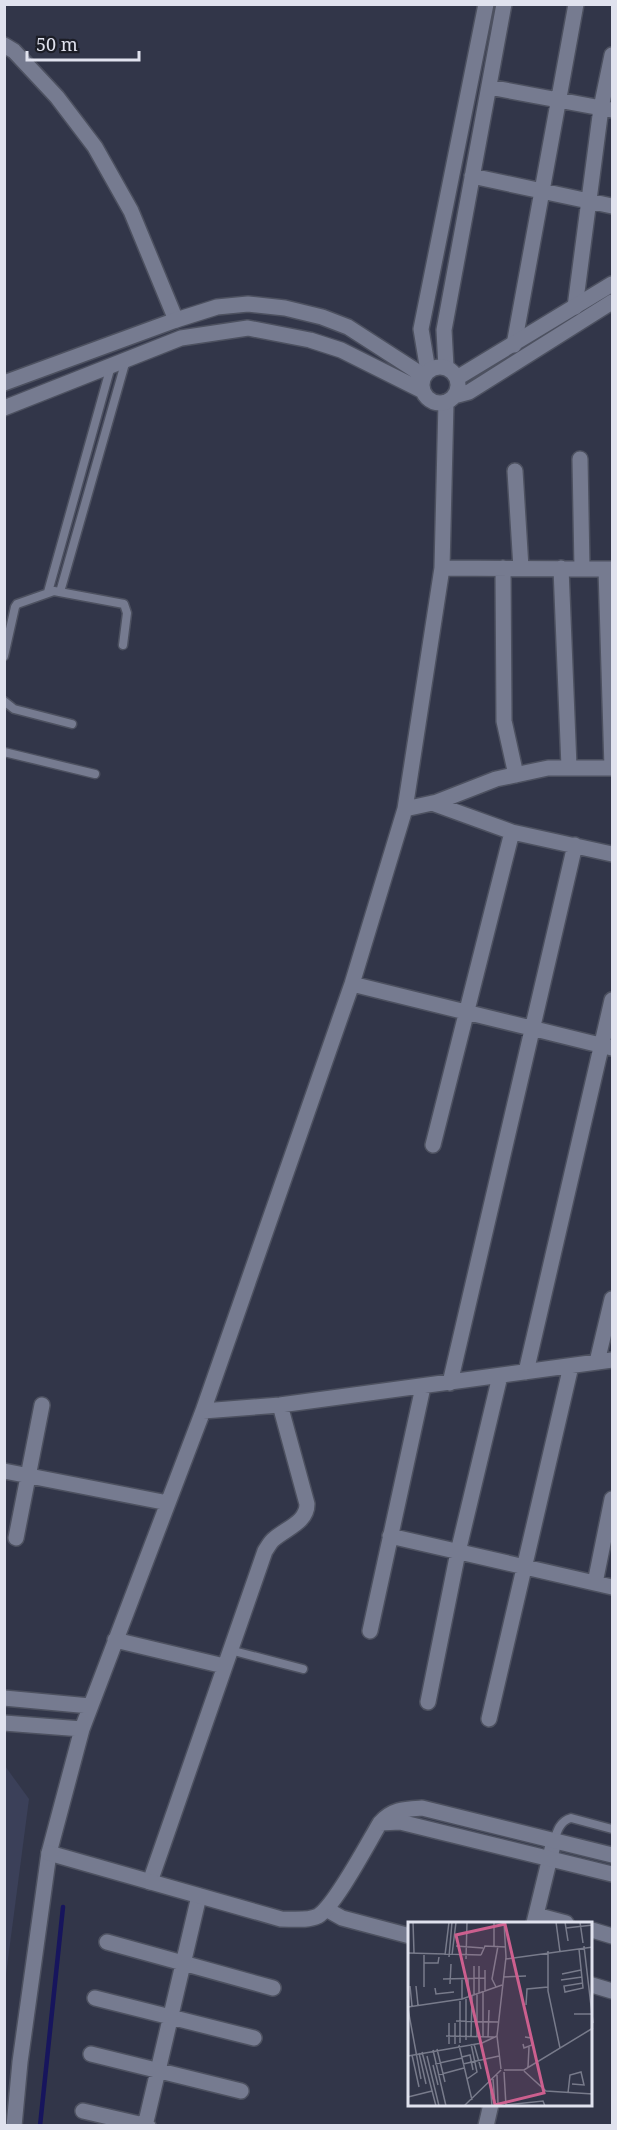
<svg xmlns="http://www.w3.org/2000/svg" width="617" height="2130" font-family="'Noto Serif',serif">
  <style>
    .built { fill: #3b4059 }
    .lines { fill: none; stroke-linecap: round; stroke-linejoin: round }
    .stream { stroke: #17155d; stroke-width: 4.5 }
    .service-casing { stroke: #4d5160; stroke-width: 11 }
    .minor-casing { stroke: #4d5160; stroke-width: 18 }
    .tertiary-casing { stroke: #4d5160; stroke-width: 18 }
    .secondary-casing { stroke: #4d5160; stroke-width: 18 }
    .service { stroke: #767b90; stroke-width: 8 }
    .minor { stroke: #767b90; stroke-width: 15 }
    .tertiary { stroke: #767b90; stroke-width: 15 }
    .secondary { stroke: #767b90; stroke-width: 15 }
    .inset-road { fill: none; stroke: #787b8b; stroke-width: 1.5 }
    .view { fill: #cc5f8e; fill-opacity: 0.15; stroke: #cc5f8e; stroke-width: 3 }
    .inset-edge { fill: none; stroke: #e0e2ee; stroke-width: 3 }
  </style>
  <rect width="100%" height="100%" fill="#323649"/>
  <path class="built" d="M 5,1766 L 29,1799 L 5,1982 L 4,1766 Z"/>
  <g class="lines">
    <path class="stream" d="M 40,2126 L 63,1907"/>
    <g class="service-casing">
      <path id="service" d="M 48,592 L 111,366
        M 60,592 L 126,360
        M 4,656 L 15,607 L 17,604 L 54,591 L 124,604 L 127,613 L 123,645
        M 4,701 L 14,709 L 72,724
        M 4,752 L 95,774
        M 230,1650 L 303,1669
        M 554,1841 C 557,1831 560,1821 571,1818 L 612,1829"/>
    </g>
    <g class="minor-casing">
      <path id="minor" d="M 4,45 L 14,51 L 57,97 L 95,147 L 131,211 L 176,320
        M 489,87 L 612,110
        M 472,176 L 612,206
        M 575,307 L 601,108 L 612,55
        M 514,345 L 576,4
        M 446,367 L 444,330 L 504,4
        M 428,371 L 421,329 L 486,4
        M 580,459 L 582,568
        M 515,471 L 521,568
        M 442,568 L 612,569
        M 503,568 L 504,721 L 516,775
        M 561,568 L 569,767
        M 606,569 L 612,768
        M 432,803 L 512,832 L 612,854
        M 405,809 L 437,802 L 496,779 L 548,768 L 612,768
        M 352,984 L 612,1048
        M 433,1145 L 512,832
        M 597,1362 L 612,1299
        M 526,1372 L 612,1000
        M 450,1383 L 575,845
        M 203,1411 L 280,1405 L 612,1360
        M 4,1471 L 168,1503
        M 390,1536 L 612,1587
        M 16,1538 L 42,1405
        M 595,1583 L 612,1499
        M 370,1631 L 423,1387
        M 115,1640 L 224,1666
        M 4,1698 L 90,1706
        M 428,1702 L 458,1552 L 500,1376
        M 489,1719 L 571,1366
        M 4,1723 L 82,1729
        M 150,1882 L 265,1551 C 268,1547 270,1542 274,1539 C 287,1528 307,1522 307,1504 L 280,1405
        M 326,1909 L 342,1918 L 410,1936
        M 536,1915 L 566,1923
        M 534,1923 L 554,1841
        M 592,1930 L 612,1936
        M 107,1942 L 273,1988
        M 592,1985 L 612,1991
        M 95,1998 L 254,2038
        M 91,2054 L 241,2091
        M 83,2111 L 148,2126
        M 14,2126 L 20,2062 L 49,1853 L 82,1729 L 203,1411 L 352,984 L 405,809 L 442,568 L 446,402
        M 145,2126 L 199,1896
        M 486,2126 L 491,2104"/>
    </g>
    <g class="tertiary-casing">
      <path id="tertiary" d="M 380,1823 L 400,1822 L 612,1874
        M 49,1853 L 281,1919 C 293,1919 308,1921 318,1916 C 335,1906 368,1843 380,1823 C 392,1809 405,1809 422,1808 L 612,1855"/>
    </g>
    <g class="secondary-casing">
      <path id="secondary" d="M422 385a18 18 0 1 1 36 0a18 18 0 1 1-36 0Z
        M 457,378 L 612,284
        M 4,383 L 176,320 L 217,307 L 248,304 L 285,308 L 322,317 L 348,327 L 424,376
        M 454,396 L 469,392 L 612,302
        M 4,408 L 181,338 L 248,328 L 310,340 L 341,350 L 423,391"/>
    </g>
    <use href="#service" class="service"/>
    <use href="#minor" class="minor"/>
    <use href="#tertiary" class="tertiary"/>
    <use href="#secondary" class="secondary"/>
  </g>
  <g transform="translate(408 1922)">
    <rect width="184" height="184" fill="#323649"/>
    <path class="inset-road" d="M 5,0 L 6,31M 148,0 L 152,30M 157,0 L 160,19M 172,0 L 175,21M 158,6 L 185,3M 48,24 L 75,26M 86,24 L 86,0M 176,24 L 185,101M 171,27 L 175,66 L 157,70 L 156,64 L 175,61M 140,29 L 140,69 L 152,126M 0,31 L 73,33M 37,33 L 41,0M 44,33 L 48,0M 73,33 L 77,24 L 98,25M 41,35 L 44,0M 58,37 L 59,0M 98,37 L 185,25M 16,41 L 30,41 L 31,35M 71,44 L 71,71M 77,48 L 77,69M 154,52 L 173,48M 95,55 L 118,54M 60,56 L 61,76M 35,57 L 77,56M 153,58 L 174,55M 42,62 L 43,42M 2,64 L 4,84M 8,64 L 10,83M 16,65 L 16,33M 88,65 L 84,57 L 90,24M 27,66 L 28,72 L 46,70M 66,73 L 66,44M 54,77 L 54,56M 58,77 L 58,118M 118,83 L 119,67 L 140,65M 0,85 L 54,77 L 94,63M 0,87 L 13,157M 166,92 L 185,92M 48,99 L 90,100M 38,114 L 86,115M 63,115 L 64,74M 69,115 L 69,72M 75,115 L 75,70M 80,115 L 81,88M 52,121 L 52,79M 41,122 L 41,101M 47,122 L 47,101M 66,122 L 73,147M 115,122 L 116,126 L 124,123 L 123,116 L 117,115M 51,123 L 64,178M 29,127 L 37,160M 25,128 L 38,184M 14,130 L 28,184M 11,131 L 18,162M 4,133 L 11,165M 0,134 L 74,121 L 89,114M 19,134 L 31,184M 54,135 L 62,133 L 65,148M 27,142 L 54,136M 55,142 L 91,134M 25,143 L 30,163M 120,145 L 121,125M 93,147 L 89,114 L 98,35 L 96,0M 96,148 L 116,148 L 185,106M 116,149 L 138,169 L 185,172M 96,150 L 98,184M 30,153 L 56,146M 89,153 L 90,182M 59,157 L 69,150 L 63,122M 85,157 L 87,184M 82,161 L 84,184M 160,171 L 162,153 L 173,150 L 176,163 L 164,162M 0,175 L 24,169M 98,183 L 135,179 L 137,184M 56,184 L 93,148"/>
    <path class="view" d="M 97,2 L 136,171 L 87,183 L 48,13 Z"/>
    <rect width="184" height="184" class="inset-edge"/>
  </g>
  <rect width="617" height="2130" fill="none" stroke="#e0e2ee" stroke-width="12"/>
  <path d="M27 51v9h112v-9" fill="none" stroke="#e0e2ee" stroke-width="3"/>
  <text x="36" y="51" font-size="18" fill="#e0e2ee" stroke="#1c1e27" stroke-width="4.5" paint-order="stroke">50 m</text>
</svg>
